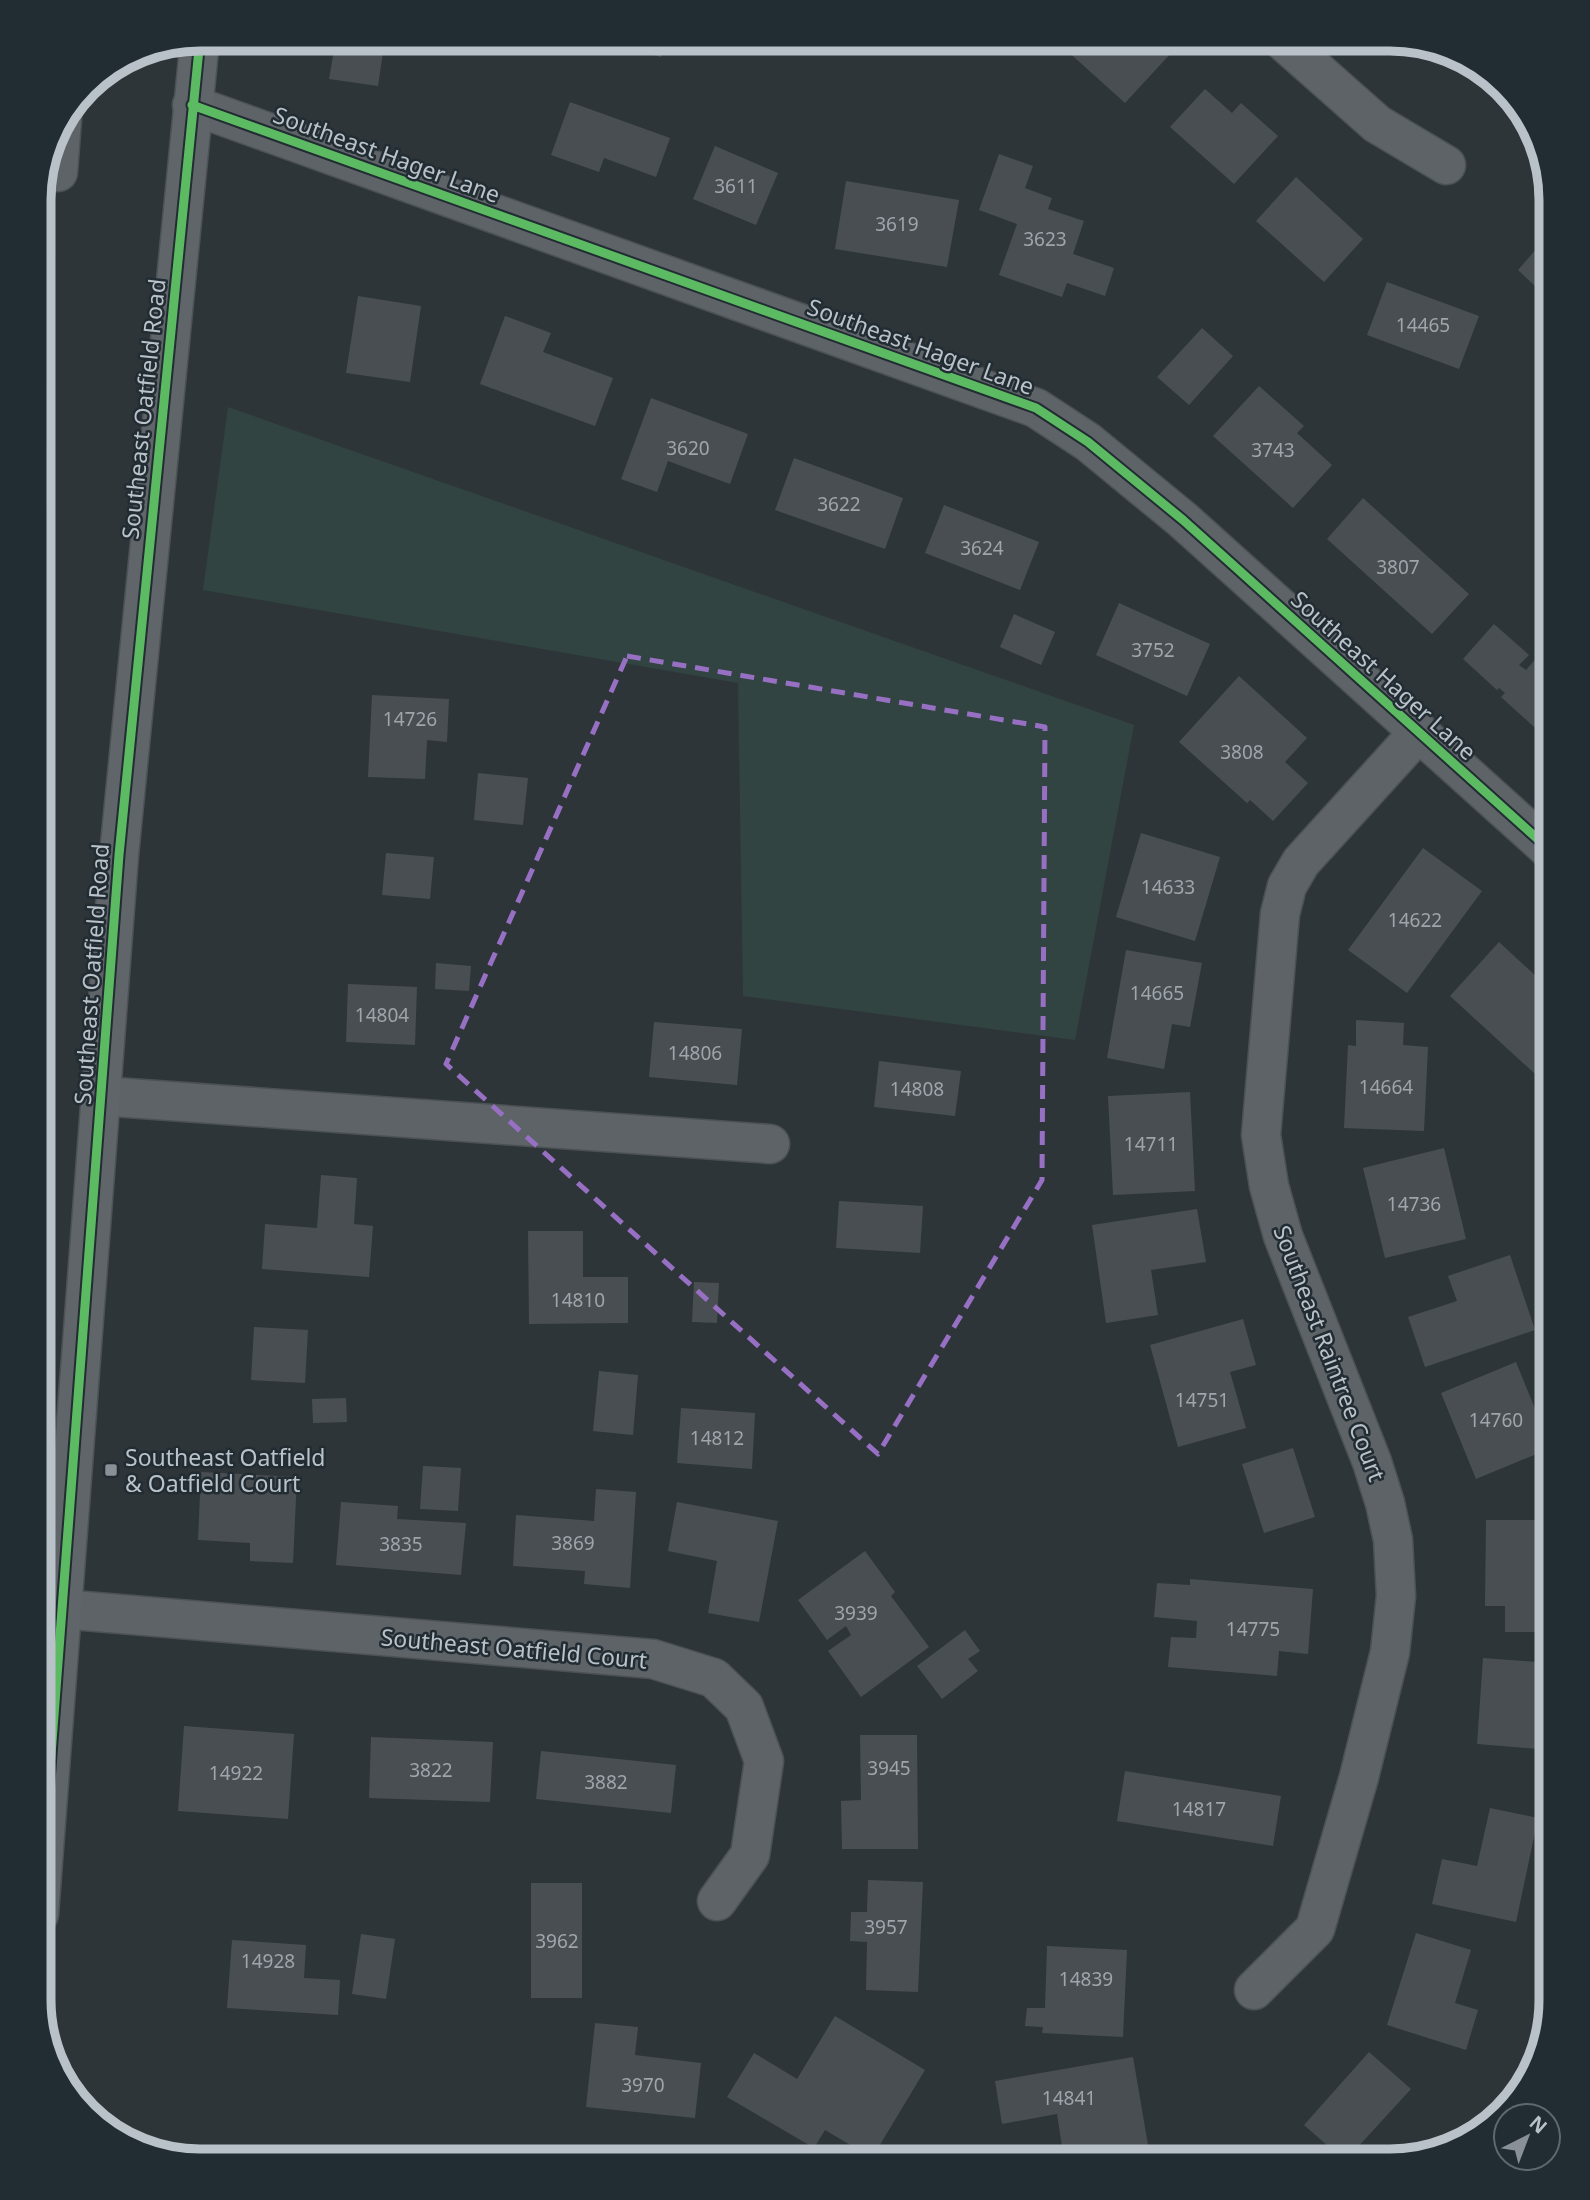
<svg xmlns="http://www.w3.org/2000/svg" width="1590" height="2200" font-family="'Noto Sans',sans-serif">
  <style>
    .green { fill: #314441 }
    .water { fill: #3f5461 }
    .building { fill: #494e52 }
    .lines { fill: none; stroke-linecap: round; stroke-linejoin: round }
    .minor-casing { stroke: #4c5154; stroke-width: 41 }
    .major-casing { stroke: #4c5256; stroke-width: 41 }
    .minor { stroke: #5e6367; stroke-width: 38 }
    .major { stroke: #606569; stroke-width: 38 }
    .cycleway-casing { stroke: #222c33; stroke-width: 13 }
    .cycleway { stroke: #5cba63; stroke-width: 9 }
    .marked { fill: none; stroke: #9770c4; stroke-width: 5; stroke-dasharray: 14 9; stroke-linejoin: round }
    .poi-dot { fill: #899197; stroke: #222c33; stroke-width: 2.5 }
    .labels { text-anchor: middle; dominant-baseline: central; stroke-width: 5; stroke-linejoin: round; paint-order: stroke }
    .number-label { font-size: 19px; fill: #9ea5ab }
    .street-label { font-size: 23px; fill: #bac2c9; stroke: #222c33 }
    .poi-label { font-size: 23px; fill: #bac2c9; stroke: #222c33; text-anchor: start }
    .rim { fill: none; stroke: #bac2c9; stroke-width: 9 }
  </style>
  <rect width="100%" height="100%" fill="#2e3539"/>
  <path class="green" d="M 228,407 L 1134,725 L 1075,1040 L 743,996 L 738,683 L 203,590 Z"/>
  <path class="water" d="M 1551,1287 L 1551,1308 L 1546,1310 L 1539,1291 Z"/>
  <path class="building" d="M 336,39 L 385,39 L 378,86 L 329,79 Z
    M 614,39 L 666,39 L 661,57 L 612,44 Z
    M 1054,39 L 1119,39 L 1124,44 L 1128,39 L 1157,39 L 1172,52 L 1125,103 Z
    M 1205,89 L 1232,113 L 1241,103 L 1278,136 L 1234,184 L 1170,127 Z
    M 570,102 L 670,138 L 656,177 L 604,158 L 599,172 L 551,155 Z
    M 715,146 L 778,173 L 756,225 L 693,199 Z
    M 999,154 L 1033,166 L 1025,188 L 1052,198 L 1048,209 L 1084,221 L 1073,254 L 1114,268 L 1105,296 L 1067,283 L 1062,297 L 999,275 L 1017,224 L 979,210 Z
    M 1296,177 L 1363,239 L 1324,282 L 1256,221 Z
    M 846,181 L 959,200 L 947,267 L 835,249 Z
    M 1551,232 L 1551,301 L 1518,270 Z
    M 1387,282 L 1479,316 L 1459,369 L 1367,335 Z
    M 358,296 L 421,306 L 410,382 L 346,373 Z
    M 505,316 L 551,333 L 543,352 L 613,378 L 595,426 L 480,384 Z
    M 1202,328 L 1233,356 L 1189,405 L 1157,377 Z
    M 1259,386 L 1304,426 L 1297,433 L 1332,465 L 1293,508 L 1213,436 Z
    M 651,398 L 748,434 L 730,484 L 668,461 L 657,492 L 621,479 Z
    M 794,458 L 903,498 L 885,549 L 775,510 Z
    M 1363,498 L 1469,594 L 1432,634 L 1327,539 Z
    M 944,505 L 1039,542 L 1020,590 L 925,553 Z
    M 1119,603 L 1210,644 L 1187,696 L 1096,655 Z
    M 1014,614 L 1055,632 L 1041,665 L 1000,647 Z
    M 1494,624 L 1529,655 L 1519,665 L 1526,670 L 1551,641 L 1551,728 L 1544,736 L 1501,697 L 1505,693 L 1499,688 L 1497,690 L 1463,659 Z
    M 1239,676 L 1307,738 L 1285,762 L 1308,783 L 1273,821 L 1250,800 L 1247,803 L 1179,742 Z
    M 372,695 L 449,699 L 447,742 L 427,740 L 425,779 L 368,777 Z
    M 478,773 L 528,778 L 523,825 L 474,820 Z
    M 1141,833 L 1220,857 L 1195,941 L 1116,917 Z
    M 1423,848 L 1482,891 L 1407,993 L 1348,950 Z
    M 386,853 L 434,857 L 430,899 L 382,895 Z
    M 1499,942 L 1551,990 L 1551,1078 L 1546,1084 L 1450,996 Z
    M 1126,950 L 1202,963 L 1190,1027 L 1172,1024 L 1164,1069 L 1107,1058 Z
    M 436,963 L 471,966 L 469,991 L 435,989 Z
    M 348,984 L 417,987 L 415,1045 L 346,1042 Z
    M 1356,1020 L 1404,1023 L 1403,1045 L 1428,1047 L 1424,1131 L 1344,1128 L 1348,1045 L 1356,1046 Z
    M 654,1022 L 742,1029 L 737,1085 L 649,1077 Z
    M 879,1061 L 961,1071 L 955,1116 L 874,1107 Z
    M 1190,1092 L 1195,1191 L 1113,1195 L 1108,1096 Z
    M 1444,1148 L 1466,1239 L 1385,1258 L 1363,1168 Z
    M 321,1175 L 357,1178 L 354,1224 L 373,1226 L 369,1277 L 262,1269 L 265,1224 L 317,1228 Z
    M 839,1201 L 923,1206 L 920,1253 L 836,1248 Z
    M 1197,1209 L 1206,1262 L 1151,1270 L 1158,1315 L 1106,1323 L 1092,1225 Z
    M 528,1231 L 583,1231 L 583,1277 L 628,1277 L 628,1323 L 529,1324 Z
    M 1510,1255 L 1535,1330 L 1425,1367 L 1408,1317 L 1457,1301 L 1448,1276 Z
    M 694,1282 L 719,1283 L 717,1323 L 692,1322 Z
    M 1243,1319 L 1256,1365 L 1230,1372 L 1246,1428 L 1178,1447 L 1150,1345 Z
    M 254,1327 L 308,1330 L 305,1383 L 251,1380 Z
    M 1516,1362 L 1551,1448 L 1476,1479 L 1441,1393 Z
    M 599,1371 L 638,1375 L 633,1435 L 593,1431 Z
    M 346,1398 L 347,1422 L 313,1423 L 312,1399 Z
    M 681,1408 L 755,1413 L 752,1469 L 677,1463 Z
    M 1293,1448 L 1315,1517 L 1264,1533 L 1242,1464 Z
    M 423,1466 L 461,1468 L 458,1511 L 420,1509 Z
    M 201,1472 L 297,1477 L 293,1563 L 250,1561 L 250,1543 L 198,1540 Z
    M 596,1489 L 636,1492 L 630,1588 L 584,1584 L 585,1571 L 513,1566 L 516,1515 L 594,1521 Z
    M 341,1502 L 398,1506 L 397,1519 L 466,1523 L 461,1575 L 336,1565 Z
    M 677,1502 L 778,1521 L 759,1622 L 708,1613 L 717,1561 L 668,1551 Z
    M 1486,1520 L 1551,1520 L 1551,1632 L 1505,1632 L 1505,1606 L 1485,1606 Z
    M 865,1551 L 895,1592 L 891,1596 L 929,1647 L 861,1697 L 828,1651 L 851,1635 L 846,1626 L 827,1640 L 798,1600 Z
    M 1190,1579 L 1313,1589 L 1308,1654 L 1279,1651 L 1277,1676 L 1168,1667 L 1171,1637 L 1196,1638 L 1197,1621 L 1154,1617 L 1157,1583 L 1190,1585 Z
    M 965,1630 L 980,1651 L 968,1659 L 978,1671 L 942,1699 L 917,1666 Z
    M 1483,1658 L 1551,1663 L 1551,1750 L 1477,1744 Z
    M 184,1726 L 294,1734 L 288,1819 L 178,1811 Z
    M 860,1735 L 917,1735 L 918,1849 L 842,1849 L 841,1801 L 861,1800 Z
    M 371,1737 L 493,1742 L 490,1802 L 369,1798 Z
    M 541,1751 L 676,1765 L 671,1813 L 536,1799 Z
    M 1125,1771 L 1281,1796 L 1273,1846 L 1117,1821 Z
    M 1490,1808 L 1538,1818 L 1516,1922 L 1432,1904 L 1442,1859 L 1477,1866 Z
    M 868,1880 L 923,1882 L 918,1992 L 866,1990 L 867,1942 L 850,1941 L 851,1912 L 867,1912 Z
    M 531,1883 L 582,1883 L 582,1998 L 531,1998 Z
    M 1416,1933 L 1471,1950 L 1455,2003 L 1478,2010 L 1466,2050 L 1387,2025 Z
    M 361,1934 L 395,1939 L 386,1999 L 352,1994 Z
    M 232,1940 L 306,1945 L 304,1978 L 340,1980 L 338,2015 L 227,2008 Z
    M 1047,1946 L 1127,1950 L 1123,2037 L 1042,2033 L 1043,2027 L 1025,2026 L 1027,2008 L 1045,2008 Z
    M 835,2016 L 925,2070 L 872,2158 L 825,2130 L 814,2148 L 727,2097 L 754,2053 L 797,2079 Z
    M 595,2023 L 638,2027 L 635,2055 L 701,2063 L 695,2118 L 586,2107 Z
    M 1369,2052 L 1411,2089 L 1345,2161 L 1304,2125 Z
    M 1133,2057 L 1148,2145 L 1064,2159 L 1057,2114 L 1002,2124 L 995,2081 Z"/>
  <g class="lines">
    <g class="minor-casing">
      <path id="minor" d="M 1281,39 L 1377,124 L 1446,165
        M 192,105 L 1036,408 L 1088,442 L 1183,520 L 1551,851
        M 58,172 L 62,119
        M 100,1096 L 770,1144
        M 61,1609 L 653,1659 L 714,1678 L 744,1707 L 764,1761 L 750,1855 L 717,1901
        M 1254,1990 L 1315,1929 L 1359,1777 L 1390,1652 L 1396,1596 L 1393,1540 L 1385,1503 L 1372,1462 L 1283,1236 L 1269,1186 L 1261,1135 L 1280,914 L 1287,886 L 1301,862 L 1419,732"/>
    </g>
    <g class="major-casing">
      <path id="major" d="M 39,1914 L 119,855 L 200,39"/>
    </g>
    <use href="#minor" class="minor"/>
    <use href="#major" class="major"/>
    <g class="cycleway-casing">
      <path id="cycleway" d="M 192,105 L 1036,408 L 1088,442 L 1183,520 L 1551,851
        M 39,1914 L 119,855 L 200,39"/>
    </g>
    <use href="#cycleway" class="cycleway"/>
  </g>
  <path class="marked" d="M 627,656 L 1045,727 L 1042,1180 L 878,1454 L 446,1064 Z"/>
  <rect class="poi-dot" x="104" y="1463" width="14" height="14" rx="3.5"/>
  <g class="labels">
    <g class="number-label">
      <text x="736" y="186">3611</text>
      <text x="897" y="224">3619</text>
      <text x="1045" y="239">3623</text>
      <text x="1423" y="325">14465</text>
      <text x="688" y="448">3620</text>
      <text x="1273" y="450">3743</text>
      <text x="839" y="504">3622</text>
      <text x="982" y="548">3624</text>
      <text x="1398" y="567">3807</text>
      <text x="1153" y="650">3752</text>
      <text x="410" y="719">14726</text>
      <text x="1242" y="752">3808</text>
      <text x="1168" y="887">14633</text>
      <text x="1415" y="920">14622</text>
      <text x="1157" y="993">14665</text>
      <text x="382" y="1015">14804</text>
      <text x="695" y="1053">14806</text>
      <text x="1386" y="1087">14664</text>
      <text x="917" y="1089">14808</text>
      <text x="1151" y="1144">14711</text>
      <text x="1414" y="1204">14736</text>
      <text x="578" y="1300">14810</text>
      <text x="1202" y="1400">14751</text>
      <text x="1496" y="1420">14760</text>
      <text x="717" y="1438">14812</text>
      <text x="573" y="1543">3869</text>
      <text x="401" y="1544">3835</text>
      <text x="856" y="1613">3939</text>
      <text x="1253" y="1629">14775</text>
      <text x="889" y="1768">3945</text>
      <text x="431" y="1770">3822</text>
      <text x="236" y="1773">14922</text>
      <text x="606" y="1782">3882</text>
      <text x="1199" y="1809">14817</text>
      <text x="886" y="1927">3957</text>
      <text x="557" y="1941">3962</text>
      <text x="268" y="1961">14928</text>
      <text x="1086" y="1979">14839</text>
      <text x="643" y="2085">3970</text>
      <text x="1069" y="2098">14841</text>
    </g>
    <g class="street-label">
      <text transform="translate(387 154) rotate(20)">Southeast Hager Lane</text>
      <text transform="translate(921 346) rotate(20)">Southeast Hager Lane</text>
      <text transform="translate(143 409) rotate(-84)">Southeast Oatfield Road</text>
      <text transform="translate(1384 675) rotate(42)">Southeast Hager Lane</text>
      <text transform="translate(91 974) rotate(-86)">Southeast Oatfield Road</text>
      <text transform="translate(1330 1353) rotate(69)">Southeast Raintree Court</text>
      <text transform="translate(514 1648) rotate(5)">Southeast Oatfield Court</text>
    </g>
    <g class="poi-label">
      <text x="125" y="1457">Southeast Oatfield<tspan x="125" dy="26">&amp; Oatfield Court</tspan></text>
    </g>
  </g>
  <path d="M0 0H1590V2200H0ZM200 51H1390A149 149 0 0 1 1539 200V2000A149 149 0 0 1 1390 2149H200A149 149 0 0 1 51 2000V200A149 149 0 0 1 200 51Z" fill="#222c33" fill-rule="evenodd"/>
  <path class="rim" d="M200 51H1390A149 149 0 0 1 1539 200V2000A149 149 0 0 1 1390 2149H200A149 149 0 0 1 51 2000V200A149 149 0 0 1 200 51Z"/>
  <g transform="translate(1527 2137) rotate(42)"><circle r="33" fill="#222c33" stroke="#5f686f" stroke-width="2"/>
  <path d="M0-5L12 26L0 18L-12 26Z" fill="#899197"/>
  <text y="-10" font-size="19" font-weight="bold" text-anchor="middle" fill="#bac2c9">N</text>
  </g>
</svg>
